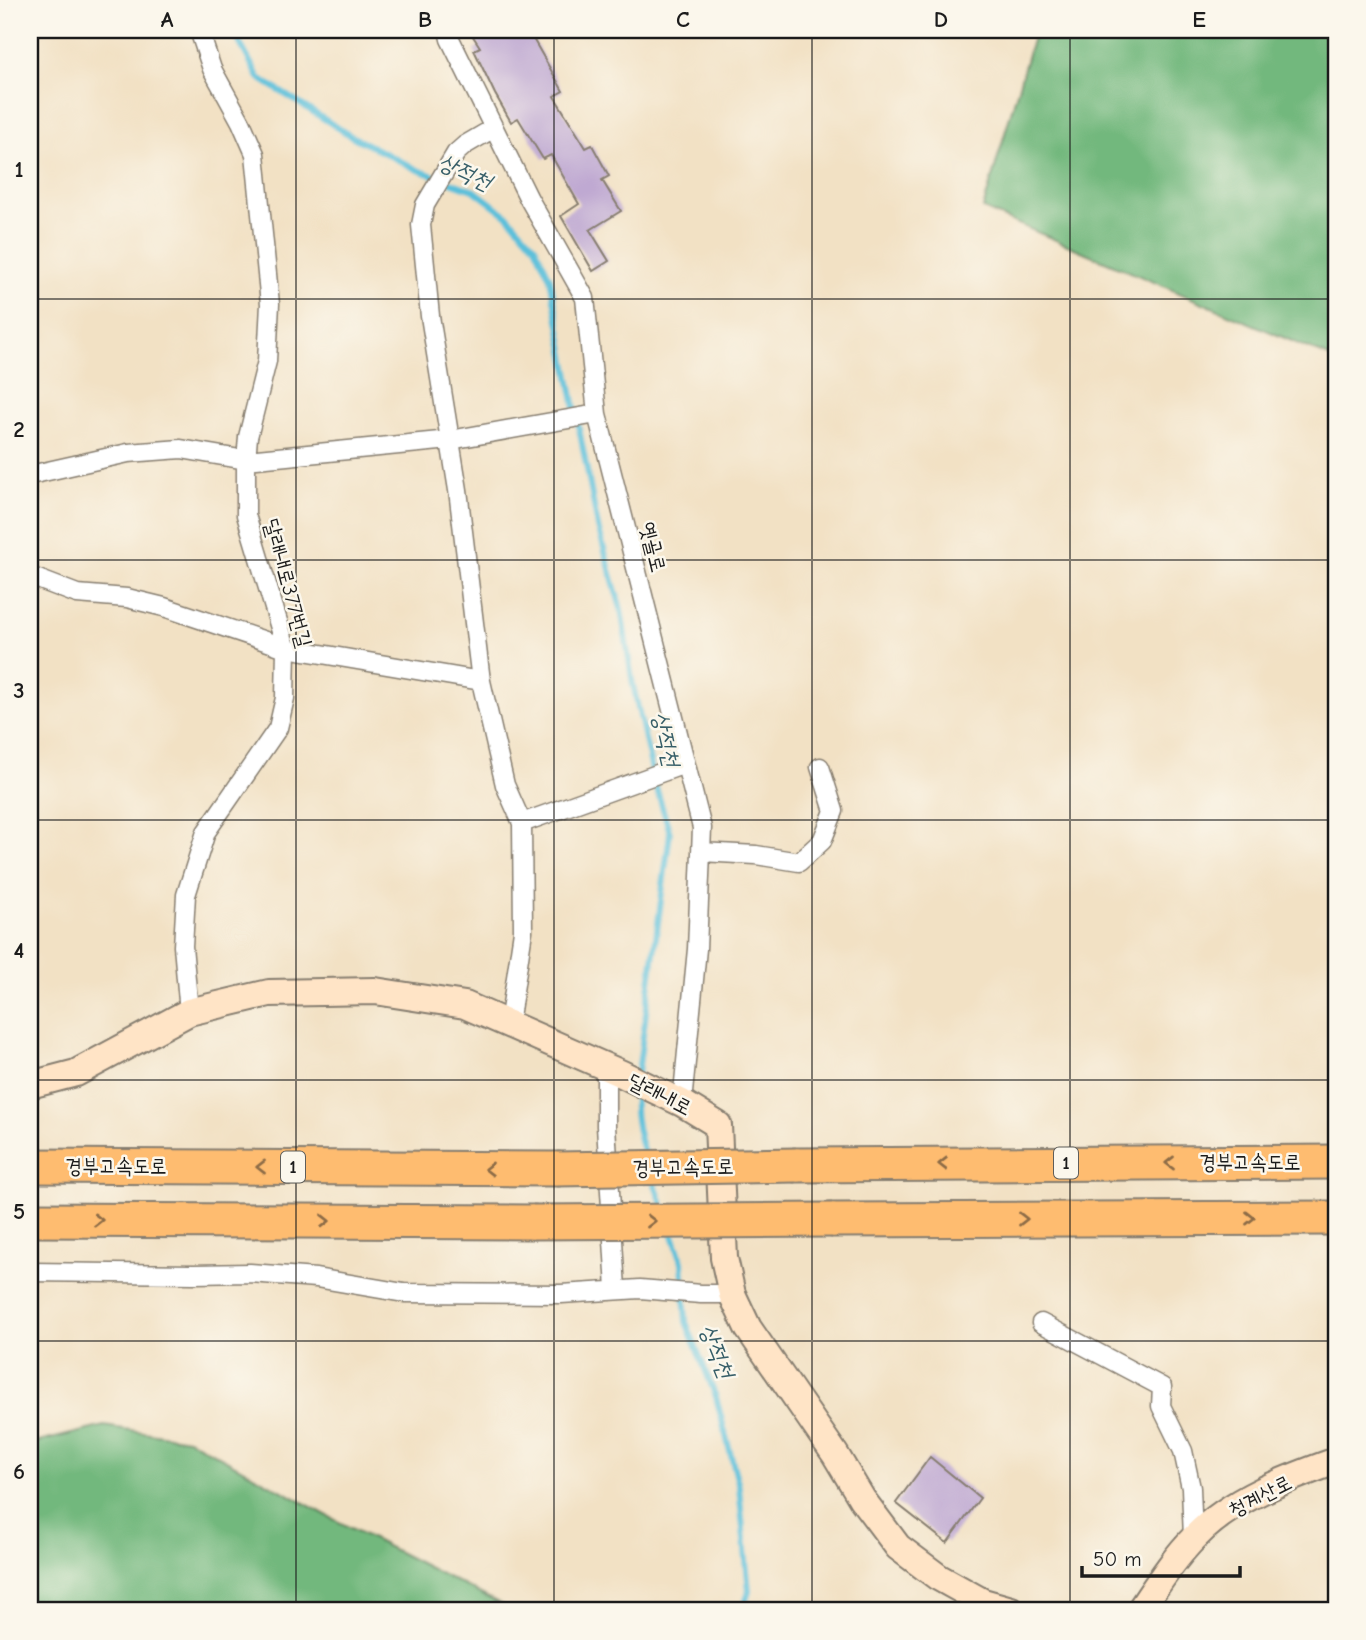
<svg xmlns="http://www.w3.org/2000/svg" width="1366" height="1640" font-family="'Comic Neue','Poor Story',sans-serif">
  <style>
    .forest { fill: #72b87d; stroke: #476a4c; stroke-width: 2 }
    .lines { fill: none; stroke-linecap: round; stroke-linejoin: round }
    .stream { stroke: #5cc0da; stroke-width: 6 }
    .building { fill: #bfa9d2 }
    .street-casing { stroke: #877e70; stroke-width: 21 }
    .secondary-casing { stroke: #877e70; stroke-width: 30 }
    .highway-casing { stroke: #877e70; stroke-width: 37 }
    .street { stroke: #fff; stroke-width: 18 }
    .secondary { stroke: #ffe4c6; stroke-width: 26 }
    .highway { stroke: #febc70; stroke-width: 33 }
    .highway-bridge-casing { stroke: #877e70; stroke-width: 37; stroke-linecap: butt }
    .highway-bridge { stroke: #febc70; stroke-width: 33 }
    .oneway { stroke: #8d6c46 }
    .grid { fill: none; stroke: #1c1c1c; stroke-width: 2; stroke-opacity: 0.55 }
    .labels { text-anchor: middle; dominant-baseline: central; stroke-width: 5; stroke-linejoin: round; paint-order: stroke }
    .shield { fill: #fbf7ec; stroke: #5f5e5a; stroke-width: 2 }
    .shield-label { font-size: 19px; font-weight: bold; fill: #1c1c1c }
    .street-label { font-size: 21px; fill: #1c1c1c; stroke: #fbf7ec }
    .water-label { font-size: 23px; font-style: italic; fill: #365e68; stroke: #fbf7ec }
    .neatline { fill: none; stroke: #1c1c1c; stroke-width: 2.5 }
    .grid-label { font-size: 23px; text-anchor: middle; font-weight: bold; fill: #1c1c1c }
  </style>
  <rect width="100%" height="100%" fill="#fbf7ec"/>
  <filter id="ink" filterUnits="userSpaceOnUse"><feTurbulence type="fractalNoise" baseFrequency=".0143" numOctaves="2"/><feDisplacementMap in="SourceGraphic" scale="14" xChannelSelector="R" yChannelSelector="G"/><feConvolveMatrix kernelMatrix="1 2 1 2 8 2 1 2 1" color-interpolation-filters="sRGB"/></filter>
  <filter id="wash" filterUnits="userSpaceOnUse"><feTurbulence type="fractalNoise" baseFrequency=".00686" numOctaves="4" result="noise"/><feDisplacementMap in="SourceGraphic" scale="28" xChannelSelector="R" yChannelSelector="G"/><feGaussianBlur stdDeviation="1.57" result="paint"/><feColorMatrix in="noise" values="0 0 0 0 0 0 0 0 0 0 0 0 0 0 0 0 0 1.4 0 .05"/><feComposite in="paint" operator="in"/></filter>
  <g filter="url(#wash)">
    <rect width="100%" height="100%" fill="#f2e1c4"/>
    <path class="forest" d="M 1035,30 L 1336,30 L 1336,360 L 983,209 Z
      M 104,1426 L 188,1439 L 337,1521 L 512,1610 L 30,1610 L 30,1444 Z"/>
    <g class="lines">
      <path class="stream" d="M 236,30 L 237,38 L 259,78 L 351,136 L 418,170 L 475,191 L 508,216 L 535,246 L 550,278 L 598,527 L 621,609 L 633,685 L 654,780 L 670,833 L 638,1073
        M 636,1087 C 632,1111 638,1137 646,1159
        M 653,1179 L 665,1212
        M 672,1232 L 682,1262 L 686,1322 L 716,1397 L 739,1487 L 749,1591 L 743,1610"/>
    </g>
    <g id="blocks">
      <path class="building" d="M 469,30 L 528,30 L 563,91 L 554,96 L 586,148 L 592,145 L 609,176 L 602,180 L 621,211 L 590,230 L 609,261 L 593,271 L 561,216 L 579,204 L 551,155 L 543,159 L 518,118 L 511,122 L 495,94 L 474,50 L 480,47 Z
        M 930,1457 L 980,1498 L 947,1543 L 896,1503 Z"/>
    </g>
  </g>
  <g filter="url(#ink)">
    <use href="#blocks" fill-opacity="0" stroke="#877e70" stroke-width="2"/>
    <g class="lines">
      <g class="street-casing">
        <path id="street" d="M 448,30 L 450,39 L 529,199 L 585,298 L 597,414 L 702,828 L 697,949 L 682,1103
          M 494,128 L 465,145 L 456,153 L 425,205 L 421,225 L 430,316 L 458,490 L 481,681 L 505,785 L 522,823 L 523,931 L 509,1024
          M 30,475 L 128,453 L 181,449 L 246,460 L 450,440 L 597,414
          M 30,576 L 77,594 L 127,598 L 164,607 L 286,648 L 481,681
          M 522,823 L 685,764
          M 701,852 L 756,855 L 799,862 L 822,841 L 834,811 L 820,767
          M 189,1012 L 183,946 L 186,895 L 206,832 L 278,728 L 285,698 L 286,648 L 246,515 L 246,460 L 248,437 L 267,361 L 270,304 L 255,154 L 241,122 L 212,69 L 199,30
          M 606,1067 L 606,1126 L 616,1289
          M 30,1272 L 194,1274 L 250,1273 L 316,1278 L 404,1293 L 561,1294 L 640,1289 L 701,1294 L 732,1294
          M 1041,1323 L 1162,1387 L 1161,1406 L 1183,1451 L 1191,1488 L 1193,1538"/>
      </g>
      <g class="secondary-casing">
        <path id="secondary" d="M 30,1085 L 76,1073 L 189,1012 L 269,993 L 375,991 L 465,1005 L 622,1074 L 682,1103 L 718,1125 L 724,1258 L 732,1294 L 748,1328 L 835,1454 L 862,1499 L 898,1547 L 938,1577 L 983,1602 L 1011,1610
          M 1140,1610 C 1157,1585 1174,1558 1195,1537 C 1231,1499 1288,1478 1336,1461"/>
      </g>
      <g class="highway-casing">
        <path id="highway" d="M 796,1165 L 1336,1162
          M 30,1166 L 557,1169
          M 30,1220 L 533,1222
          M 832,1220 L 1336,1218"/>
      </g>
      <use href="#street" class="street"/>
      <use href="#secondary" class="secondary"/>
      <use href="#highway" class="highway"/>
      <g class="highway-bridge-casing">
        <path id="highway-bridge" d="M 557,1169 L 796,1165
          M 533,1222 L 832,1220"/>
      </g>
      <use href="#highway-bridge" class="highway-bridge"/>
    </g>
    <defs><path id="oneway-chevron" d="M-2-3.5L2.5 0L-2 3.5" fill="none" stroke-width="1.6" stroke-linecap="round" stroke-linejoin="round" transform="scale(1.75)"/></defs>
    <g class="oneway">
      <use href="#oneway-chevron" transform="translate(1170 1163) rotate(180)"/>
      <use href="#oneway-chevron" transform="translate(943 1164) rotate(180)"/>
      <use href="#oneway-chevron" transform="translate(261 1167) rotate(-180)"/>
      <use href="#oneway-chevron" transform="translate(489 1169) rotate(-180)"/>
      <use href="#oneway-chevron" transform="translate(1250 1218)"/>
      <use href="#oneway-chevron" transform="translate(1023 1219)"/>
      <use href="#oneway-chevron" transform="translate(98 1220)"/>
      <use href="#oneway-chevron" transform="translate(325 1221)"/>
      <use href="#oneway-chevron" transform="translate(651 1221)"/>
    </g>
  </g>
  <path class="grid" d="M 296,30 L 296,1610M 554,30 L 554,1610M 812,30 L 812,1610M 1070,30 L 1070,1610M 30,299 L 1336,299M 30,560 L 1336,560M 30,820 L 1336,820M 30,1080 L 1336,1080M 30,1341 L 1336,1341"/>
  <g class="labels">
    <g class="shield">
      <rect x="1054" y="1147.5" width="24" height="31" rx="5"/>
      <rect x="281" y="1151.5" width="24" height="31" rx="5"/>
    </g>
    <g class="shield-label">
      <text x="1066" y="1163">1</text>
      <text x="293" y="1167">1</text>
    </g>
    <g class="street-label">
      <text transform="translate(653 547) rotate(76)">옛골로</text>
      <text transform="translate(288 583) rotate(75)">달래내로377번길</text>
      <text transform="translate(660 1094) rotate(27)">달래내로</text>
      <text x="1250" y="1162">경부고속도로</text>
      <text x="116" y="1166">경부고속도로</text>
      <text transform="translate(683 1167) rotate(-1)">경부고속도로</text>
      <text transform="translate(1260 1496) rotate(-27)">청계산로</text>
    </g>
    <g class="water-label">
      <text transform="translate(465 172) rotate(25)">상적천</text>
      <text transform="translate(666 739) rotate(77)">상적천</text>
      <text transform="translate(717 1351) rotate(68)">상적천</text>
    </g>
  </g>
  <rect width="1366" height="1640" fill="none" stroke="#fbf7ec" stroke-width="77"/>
  <path d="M1082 1566v10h158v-10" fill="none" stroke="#1c1c1c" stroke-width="3.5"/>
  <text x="1093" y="1566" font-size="21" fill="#1c1c1c" stroke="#fbf7ec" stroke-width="5" paint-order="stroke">50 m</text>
  <rect x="38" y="38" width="1290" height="1564" class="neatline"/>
  <g class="grid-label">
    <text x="167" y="27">A</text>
    <text x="425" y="27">B</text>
    <text x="683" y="27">C</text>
    <text x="941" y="27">D</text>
    <text x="1199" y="27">E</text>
    <text x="19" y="177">1</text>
    <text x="19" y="437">2</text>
    <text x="19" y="698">3</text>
    <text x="19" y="958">4</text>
    <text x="19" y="1219">5</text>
    <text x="19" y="1479">6</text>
  </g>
</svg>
